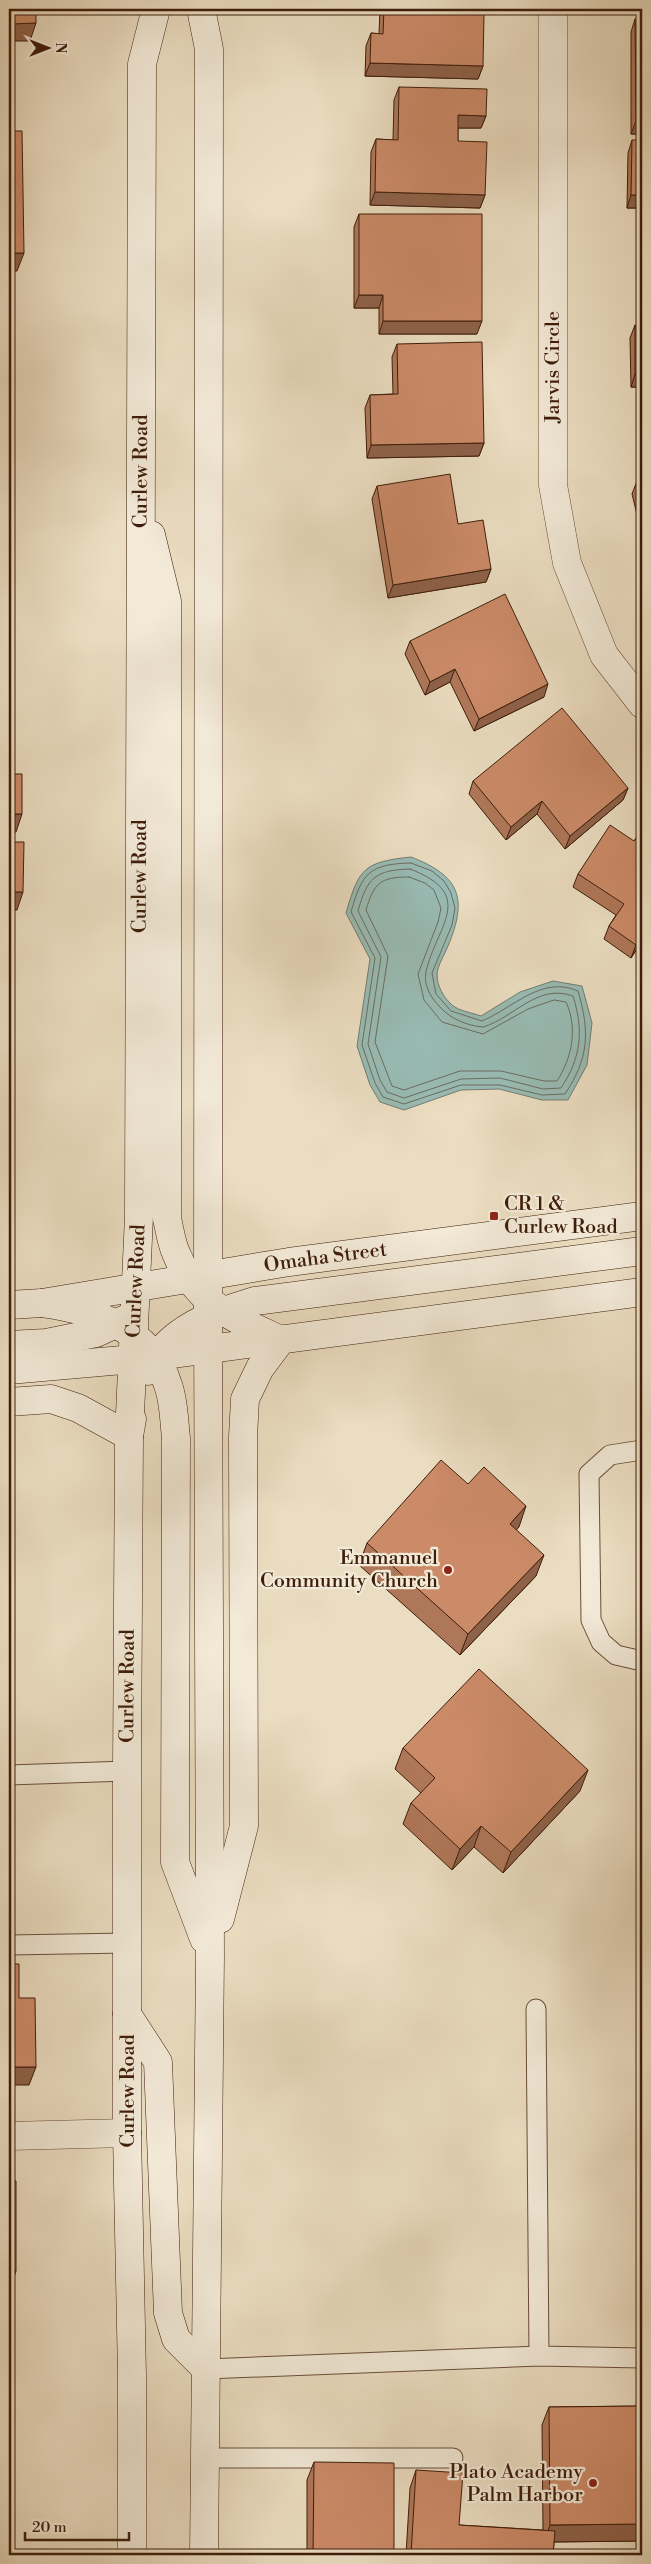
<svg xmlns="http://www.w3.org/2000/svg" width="651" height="2564" font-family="'Libre Bodoni',serif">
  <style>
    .water { fill: #98bbb4; stroke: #747c70 }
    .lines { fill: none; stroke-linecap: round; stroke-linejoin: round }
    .shore { stroke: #6b6c5f; stroke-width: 1 }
    .lane-casing { stroke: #694d38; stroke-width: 21 }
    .street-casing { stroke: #694d38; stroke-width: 29 }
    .secondary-casing { stroke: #3e1d0a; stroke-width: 29 }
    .lane { stroke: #f2e9d7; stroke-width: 19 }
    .street { stroke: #f2e9d7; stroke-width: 28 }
    .secondary { stroke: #f2e9d7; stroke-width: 28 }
    .wall { fill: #af7759; stroke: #3e1d0a }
    .shaded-wall { fill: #8e6149; stroke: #3e1d0a }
    .building { fill: #cb8a68; stroke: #3e1d0a }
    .poi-dot { fill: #8f2418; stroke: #f2e9d7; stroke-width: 2 }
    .labels { text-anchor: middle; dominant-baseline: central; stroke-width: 4.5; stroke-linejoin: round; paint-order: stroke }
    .street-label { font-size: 20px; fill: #3e1d0a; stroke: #f2e9d7 }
    .poi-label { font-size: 20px; fill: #3e1d0a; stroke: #f2e9d7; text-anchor: end }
  </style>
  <rect width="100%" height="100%" fill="#ebddc1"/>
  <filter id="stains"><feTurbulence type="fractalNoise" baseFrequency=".004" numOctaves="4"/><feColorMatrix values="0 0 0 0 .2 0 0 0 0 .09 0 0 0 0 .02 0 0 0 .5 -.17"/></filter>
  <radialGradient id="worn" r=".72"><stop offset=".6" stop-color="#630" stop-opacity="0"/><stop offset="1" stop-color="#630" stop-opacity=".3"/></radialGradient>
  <path class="water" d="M 411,857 C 460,876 468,898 448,946 C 445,954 437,966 437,975 C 437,986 444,998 452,1005 C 459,1011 473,1013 481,1016 L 520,992 L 553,981 L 582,986 L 592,1023 L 587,1065 L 568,1100 L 542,1100 L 499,1089 L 461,1090 L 404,1110 L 380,1102 L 370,1085 L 357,1046 L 370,959 L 346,913 C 359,868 364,862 411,857 Z"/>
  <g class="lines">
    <path class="shore" d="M 411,863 L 432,871 L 444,881 L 451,893 L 455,908 L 452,925 L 432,973 L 436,994 L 451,1011 L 482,1021 C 513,1008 542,975 578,991 C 590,1032 589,1058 565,1094 L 542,1095 L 500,1085 L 461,1085 L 404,1104 L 383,1097 L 375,1083 L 362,1045 L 375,958 L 351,912 C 362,873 369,864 411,863 Z
      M 410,869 C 478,895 436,926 426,972 C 423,984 431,998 439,1006 C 449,1018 467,1026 483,1027 C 514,1018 537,983 573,996 C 584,1031 581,1058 561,1088 L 543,1089 L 500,1078 L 461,1079 L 404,1098 L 387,1092 L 380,1080 L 368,1044 L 381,957 L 358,911 C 367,878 375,870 410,869 Z
      M 409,877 L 425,883 L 434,890 L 441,908 L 438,922 L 418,974 L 424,1000 L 442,1022 L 483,1034 L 528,1009 L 554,1000 L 566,1002 C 578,1028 572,1058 557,1081 L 544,1081 L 501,1071 L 460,1071 L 404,1090 L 392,1086 L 375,1042 L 388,956 L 366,910 C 374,883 380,877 409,877 Z"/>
    <g class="lane-casing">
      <path id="lane" d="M 642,1450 L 610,1455 L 589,1474 L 591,1620 L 601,1642 L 616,1655 L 642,1661
        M 9,1775 L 127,1771
        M 9,1945 L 127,1943
        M 539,2356 L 642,2358
        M 206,2369 L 539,2356 L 536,2009
        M 205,2458 L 453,2458"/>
    </g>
    <g class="street-casing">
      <path id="street" d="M 553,9 L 553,485 L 567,563 L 604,655 L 642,704
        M 9,2136 L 127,2133"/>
    </g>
    <g class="secondary-casing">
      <g id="secondary">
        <path d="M 201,9 L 209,49 L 208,1302 L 210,1956 L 204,2555"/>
        <path d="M 151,535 L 167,601 L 167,1219 C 170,1230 171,1242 176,1253 C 197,1305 233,1318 281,1340 L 260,1368 L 245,1399 L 243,1437 L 244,1826 L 220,1919"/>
        <path d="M 42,1303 C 95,1310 151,1329 168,1385 C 174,1401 174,1421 176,1438 L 175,1862 L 204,1939"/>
        <path id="s1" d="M 9,1305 L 42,1303 L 289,1262 L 642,1216"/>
        <path d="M 9,1345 L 46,1343 L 96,1333 L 126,1319"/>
        <path d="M 9,1370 L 134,1359 L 642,1292"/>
        <path d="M 148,1371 C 169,1328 212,1314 255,1301 L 642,1251"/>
        <path d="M 9,1402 L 51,1399 L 78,1408 L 129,1436 L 132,1419"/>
        <path d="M 127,2014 L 158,2062 L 168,2313 L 176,2339 L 206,2369"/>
        <path id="s2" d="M 132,2555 L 132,2375 L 127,2133 L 127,1771 L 129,1436 L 139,1216 L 142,64 L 156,9"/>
      </g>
    </g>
    <use href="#lane" class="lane"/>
    <use href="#street" class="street"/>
    <use href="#secondary" class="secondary"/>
  </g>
  <path class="wall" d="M 380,9 L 456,9 L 455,14 L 483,66 L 478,79 L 365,76 L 366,46 L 371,33 L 379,34 Z
    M 635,19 L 642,134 L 631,134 L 631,32 Z
    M 399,87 L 486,116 L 481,128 L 458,128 L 458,141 L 485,195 L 480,208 L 370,205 L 371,152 L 376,139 L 393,140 L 394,100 Z
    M 632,140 L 642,208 L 627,208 L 628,153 Z
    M 359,214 L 477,334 L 379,334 L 379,308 L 354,308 L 354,227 Z
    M 635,325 L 642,387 L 631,387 L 630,338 Z
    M 397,344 L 484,443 L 479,456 L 367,458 L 365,408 L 370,395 L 393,394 L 392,357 Z
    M 642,425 L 642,438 L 640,430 Z
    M 642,480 L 642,535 L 632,494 L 637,481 Z
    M 377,486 L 458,524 L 491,569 L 486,582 L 388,598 L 372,499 Z
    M 410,641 L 544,697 L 474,731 L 450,682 L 425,695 L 405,654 Z
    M 473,781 L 628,788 L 623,800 L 565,849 L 537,814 L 506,840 L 469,794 Z
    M 642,829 L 642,941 L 631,958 L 604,939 L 609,926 L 616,915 L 573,887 L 578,874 L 634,841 Z
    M 468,1484 L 519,1527 L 516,1530 L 536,1576 L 460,1655 L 359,1565 L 367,1543 Z
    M 403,1748 L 580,1791 L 503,1873 L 474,1847 L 452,1870 L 403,1824 L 411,1803 L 421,1793 L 395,1769 Z
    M 642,2406 L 642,2541 L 554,2542 L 553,2555 L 406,2555 L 410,2488 L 416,2470 L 459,2525 L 543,2530 L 542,2425 L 549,2407 Z
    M 314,2462 L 394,2555 L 307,2555 L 307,2480 Z"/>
  <path class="shaded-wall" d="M 36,23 L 30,41 L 9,41 L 10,24 Z
    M 370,63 L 483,66 L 478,79 L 365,76 Z
    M 458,115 L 486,116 L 481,128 L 454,128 Z
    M 636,121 L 642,121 L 642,134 L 631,134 Z
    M 375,192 L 485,195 L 480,208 L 370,205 Z
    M 631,195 L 642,195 L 642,208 L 627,208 Z
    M 9,253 L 24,253 L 17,271 L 9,271 Z
    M 359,295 L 383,295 L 379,308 L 354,308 Z
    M 383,321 L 482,321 L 477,334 L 379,334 Z
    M 635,374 L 642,374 L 642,387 L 631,387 Z
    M 9,412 L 12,412 L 9,421 Z
    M 484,443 L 479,456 L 367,458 L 371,445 Z
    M 9,569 L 14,569 L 9,584 Z
    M 491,569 L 486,582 L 388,598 L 393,585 Z
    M 455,669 L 450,682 L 425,695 L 430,682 Z
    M 548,684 L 544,697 L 474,731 L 479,719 Z
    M 628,788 L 623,800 L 565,849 L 570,836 Z
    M 542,801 L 537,814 L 506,840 L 511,827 Z
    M 9,814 L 22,814 L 16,832 L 9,832 Z
    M 9,892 L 23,892 L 17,910 L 9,910 Z
    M 642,935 L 642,941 L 631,958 L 636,945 Z
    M 9,977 L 14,977 L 9,991 Z
    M 9,1212 L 12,1212 L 9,1222 Z
    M 526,1506 L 519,1527 L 502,1545 L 510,1524 Z
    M 544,1555 L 536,1576 L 460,1655 L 468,1634 Z
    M 588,1770 L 580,1791 L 503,1873 L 511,1852 Z
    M 481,1826 L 474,1847 L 452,1870 L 460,1849 Z
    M 9,2067 L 36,2067 L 29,2085 L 9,2085 Z
    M 9,2271 L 16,2271 L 10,2289 L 9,2289 Z
    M 642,2524 L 642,2541 L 544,2542 L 550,2525 Z"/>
  <path class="building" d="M 9,9 L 36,9 L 36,23 L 10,24 L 11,95 L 9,95 Z
    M 384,9 L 456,9 L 455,14 L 484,14 L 483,66 L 370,63 L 371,33 L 383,34 Z
    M 635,19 L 642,19 L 642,121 L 636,121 Z
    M 399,87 L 487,89 L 486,116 L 458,115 L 458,141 L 487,142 L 485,195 L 375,192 L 376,139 L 398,140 Z
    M 9,131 L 22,131 L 24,253 L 9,253 Z
    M 632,140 L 642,140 L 642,195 L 631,195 Z
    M 359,214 L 482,214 L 482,321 L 383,321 L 383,295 L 359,295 Z
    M 9,286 L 10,286 L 11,336 L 9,336 Z
    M 635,325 L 642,325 L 642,374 L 635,374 Z
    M 482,342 L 484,443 L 371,445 L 370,395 L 398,394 L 397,344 Z
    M 9,362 L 11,362 L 12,412 L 9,412 Z
    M 9,446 L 12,446 L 14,569 L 9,569 Z
    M 450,474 L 458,524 L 483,520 L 491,569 L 393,585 L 377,486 Z
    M 642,480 L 642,503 L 637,481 Z
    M 505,594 L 548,684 L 479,719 L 455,669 L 430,682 L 410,641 Z
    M 562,708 L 628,788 L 570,836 L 542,801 L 511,827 L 473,781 Z
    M 9,774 L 22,774 L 22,814 L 9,814 Z
    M 610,825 L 634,841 L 642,829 L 642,935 L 636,945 L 609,926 L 624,904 L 578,874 Z
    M 9,842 L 24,842 L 23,892 L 9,892 Z
    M 9,922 L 13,922 L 14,977 L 9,977 Z
    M 9,1092 L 10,1142 L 9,1142 Z
    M 9,1166 L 12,1166 L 12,1212 L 9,1212 Z
    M 441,1460 L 468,1484 L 484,1467 L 526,1506 L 510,1524 L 544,1555 L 468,1634 L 367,1543 Z
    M 479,1669 L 588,1770 L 511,1852 L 481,1826 L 460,1849 L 411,1803 L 435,1778 L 403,1748 Z
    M 9,1964 L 19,1964 L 19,1998 L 35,1998 L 36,2067 L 9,2067 Z
    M 9,2181 L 16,2181 L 16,2271 L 9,2271 Z
    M 642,2406 L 642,2524 L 550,2525 L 549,2407 Z
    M 314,2462 L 394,2463 L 394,2555 L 313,2555 Z
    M 416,2470 L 463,2473 L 459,2525 L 555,2531 L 553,2555 L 411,2555 Z"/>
  <g class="poi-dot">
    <rect x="489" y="1211" width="10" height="10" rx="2.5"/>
    <circle cx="448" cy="1570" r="5"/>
    <circle cx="593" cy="2483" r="5"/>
  </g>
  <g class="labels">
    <g class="street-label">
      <text transform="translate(553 367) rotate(-90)">Jarvis Circle</text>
      <text stroke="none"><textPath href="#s2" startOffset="2084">Curlew Road</textPath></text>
      <text stroke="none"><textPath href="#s2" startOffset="1679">Curlew Road</textPath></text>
      <text stroke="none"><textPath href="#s1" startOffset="320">Omaha Street</textPath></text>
      <text stroke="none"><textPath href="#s2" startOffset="1274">Curlew Road</textPath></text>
      <text stroke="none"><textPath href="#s2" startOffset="869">Curlew Road</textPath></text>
      <text transform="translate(128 2091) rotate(-90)">Curlew Road</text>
    </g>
    <g class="poi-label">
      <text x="504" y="1204" text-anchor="start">CR 1 &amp;<tspan x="504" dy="23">Curlew Road</tspan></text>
      <text x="438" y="1558">Emmanuel<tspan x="438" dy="23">Community Church</tspan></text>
      <text x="583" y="2472">Plato Academy<tspan x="583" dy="23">Palm Harbor</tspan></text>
    </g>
  </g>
  <rect width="651" height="2564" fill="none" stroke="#ebddc1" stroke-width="30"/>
  <rect x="10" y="10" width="631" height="2544" fill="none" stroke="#3e1d0a" stroke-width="2.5"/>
  <rect x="15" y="15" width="621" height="2534" fill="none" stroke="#3e1d0a"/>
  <g transform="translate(48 48) rotate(90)" stroke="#f2e9d7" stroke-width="4" paint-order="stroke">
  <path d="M0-4L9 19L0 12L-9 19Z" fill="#3e1d0a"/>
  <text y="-8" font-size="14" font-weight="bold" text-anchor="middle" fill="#3e1d0a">N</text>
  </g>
  <path d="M25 2532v8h104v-8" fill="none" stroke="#3e1d0a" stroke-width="2.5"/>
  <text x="32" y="2532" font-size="15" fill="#3e1d0a" stroke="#f2e9d7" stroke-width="4" paint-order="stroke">20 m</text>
  <rect width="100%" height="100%" filter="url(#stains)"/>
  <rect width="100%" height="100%" fill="url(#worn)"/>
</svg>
